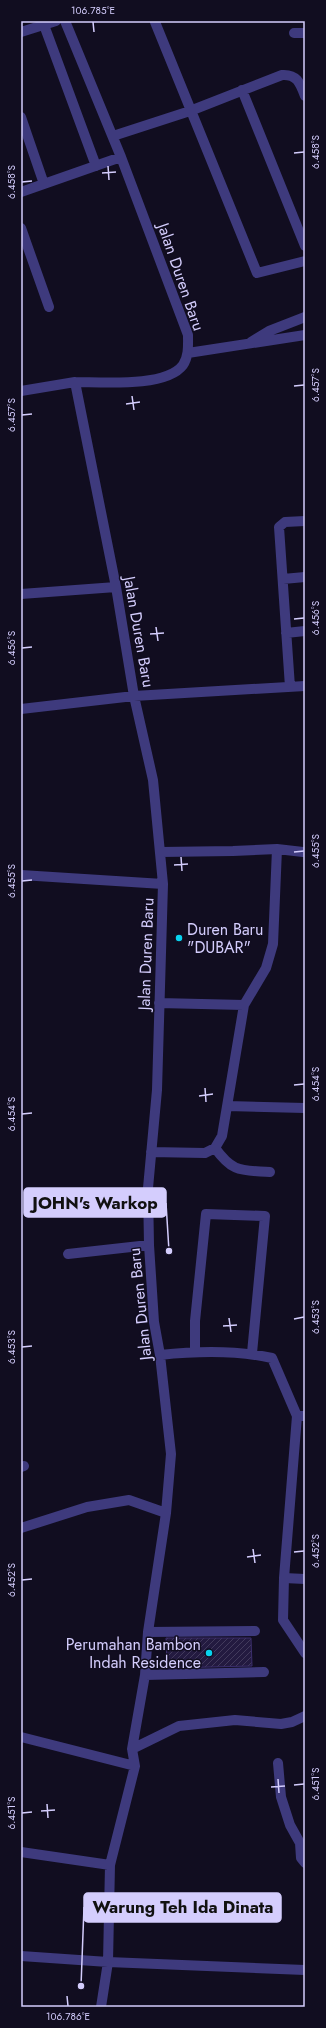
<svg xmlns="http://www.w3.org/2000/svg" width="326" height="2028" font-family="Jost,sans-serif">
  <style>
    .building { fill: url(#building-hatch); stroke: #3a2d6b }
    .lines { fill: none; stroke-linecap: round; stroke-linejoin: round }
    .minor { stroke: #3e3a7d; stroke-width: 10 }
    .ticks { fill: none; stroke: #d4cdfd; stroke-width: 1.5 }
    .poi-dot { fill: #08d3ef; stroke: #110d20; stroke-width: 1.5 }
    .labels { text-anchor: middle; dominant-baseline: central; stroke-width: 3; stroke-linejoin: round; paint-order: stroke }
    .street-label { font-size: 16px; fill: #d4cdfd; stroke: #110d20 }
    .poi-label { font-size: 16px; fill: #d4cdfd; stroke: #110d20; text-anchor: start }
    .leader { fill: none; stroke: #d4cdfd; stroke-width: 1.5 }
    .callout-dot { fill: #d4cdfd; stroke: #110d20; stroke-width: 1.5 }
    .callout { fill: #d4cdfd; stroke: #d4cdfd; stroke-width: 1.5 }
    .callout-label { font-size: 17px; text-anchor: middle; font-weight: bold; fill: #111 }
    .neatline { fill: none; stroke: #d4cdfd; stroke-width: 1.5 }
    .ticks-label { font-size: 10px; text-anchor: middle; fill: #d4cdfd }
  </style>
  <defs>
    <pattern id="building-hatch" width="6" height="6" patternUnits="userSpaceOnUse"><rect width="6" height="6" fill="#231a40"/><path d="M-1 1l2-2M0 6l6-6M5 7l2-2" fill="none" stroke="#423a5c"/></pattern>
  </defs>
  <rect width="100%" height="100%" fill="#110d20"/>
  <path class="building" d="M 166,1638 L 251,1638 L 252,1666 L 167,1668 Z"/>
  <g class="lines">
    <path class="minor" d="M 65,21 L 121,157 L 188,335 C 188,345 189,356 183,365 C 166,388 101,382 75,382 L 116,587 L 134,696 L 153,780 L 163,884 L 157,1090 L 148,1188 L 149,1245 L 154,1322 L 160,1355 L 171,1454 L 166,1513 L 148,1632 L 145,1675 L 132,1749 L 135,1766 L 110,1865 L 108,1962 L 101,2007
      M 155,22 L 257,273 L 305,261
      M 44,25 L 96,166
      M 21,32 L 56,21
      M 294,33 L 305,33
      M 242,90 L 305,246
      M 21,117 L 44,184
      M 113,136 L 190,111 L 282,75 C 297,74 300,83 305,96
      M 21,192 L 121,157
      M 21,228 L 49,307
      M 251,342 L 269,331 L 305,317
      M 188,353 L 305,335
      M 21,391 L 75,382
      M 283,579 L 305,577
      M 21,594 L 116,587
      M 286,633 L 305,631
      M 290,687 L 279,527 L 285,522 L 305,521
      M 21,709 L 134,696 L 305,686
      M 161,852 L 233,851 L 277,849 L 303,852
      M 21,875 L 163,884
      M 159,1003 L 244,1005
      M 227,1106 L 305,1108
      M 215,1148 C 233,1173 241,1170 270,1172
      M 151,1152 L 205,1153 L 215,1148 L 222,1136 L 244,1005 L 266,968 L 273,944 L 277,849
      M 68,1254 L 149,1245
      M 195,1352 L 195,1321 L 206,1214 L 265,1216 L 252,1353
      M 160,1355 C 198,1351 236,1350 272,1358 L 297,1416 L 305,1416
      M 297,1416 L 284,1578 L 283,1620 L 305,1653
      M 21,1467 L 24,1466
      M 21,1528 L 87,1507 L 129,1500 L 166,1513
      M 284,1578 L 305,1579
      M 148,1632 L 255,1631
      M 145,1675 L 264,1672
      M 21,1737 L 135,1766
      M 132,1749 L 179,1726 L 235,1720 L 281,1724 L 292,1722 L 305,1716
      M 278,1763 L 281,1797 L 290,1825 L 300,1843 L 301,1858 L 305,1863
      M 21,1852 L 110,1865
      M 21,1956 L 108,1962 L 305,1970"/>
  </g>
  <path class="ticks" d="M 93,22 L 94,32M 294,153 L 304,152M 108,166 L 109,180M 102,173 L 116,172M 22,182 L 32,181M 294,386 L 304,385M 132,396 L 134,410M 126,404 L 140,402M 22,415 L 32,414M 294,619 L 304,618M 156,627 L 158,641M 150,634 L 164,633M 22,648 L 32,647M 294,852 L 304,851M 181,857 L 182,871M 174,865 L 188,864M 22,881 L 32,880M 294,1085 L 304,1084M 205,1088 L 206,1102M 199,1096 L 213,1094M 22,1114 L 32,1113M 229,1318 L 231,1332M 294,1319 L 304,1317M 223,1326 L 237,1325M 22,1347 L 32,1346M 253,1549 L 255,1563M 294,1552 L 304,1551M 247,1557 L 261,1555M 22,1580 L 32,1579M 278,1779 L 279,1793M 294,1785 L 304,1784M 271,1787 L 285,1786M 47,1804 L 48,1818M 41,1811 L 55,1810M 22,1813 L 32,1812M 67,1996 L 68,2006"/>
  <g class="poi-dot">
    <circle cx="179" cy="938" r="4"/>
    <circle cx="209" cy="1653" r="4"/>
  </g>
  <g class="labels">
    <g class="street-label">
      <text transform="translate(181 277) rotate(71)">Jalan Duren Baru</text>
      <text transform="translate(139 632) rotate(80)">Jalan Duren Baru</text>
      <text transform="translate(146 954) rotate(-88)">Jalan Duren Baru</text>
      <text transform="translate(140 1304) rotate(-96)">Jalan Duren Baru</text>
    </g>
    <g class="poi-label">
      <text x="187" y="929">Duren Baru<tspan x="187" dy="18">"DUBAR"</tspan></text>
      <text x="201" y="1644" text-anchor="end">Perumahan Bambon<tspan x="201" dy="18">Indah Residence</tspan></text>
    </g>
  </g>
  <path class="leader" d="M169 1251L166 1203M81 1986L84 1907"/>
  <g class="callout-dot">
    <circle cx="169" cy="1251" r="4"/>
    <circle cx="81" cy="1986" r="4"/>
  </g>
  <g class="callout">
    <rect x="24" y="1188" width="142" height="29" rx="4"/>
    <rect x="84" y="1893" width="197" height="29" rx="4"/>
  </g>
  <g class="callout-label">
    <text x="95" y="1209">JOHN's Warkop</text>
    <text x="183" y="1913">Warung Teh Ida Dinata</text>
  </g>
  <rect width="326" height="2028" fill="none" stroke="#110d20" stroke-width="44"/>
  <rect x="22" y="22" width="282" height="1984" class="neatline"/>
  <g class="ticks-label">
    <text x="93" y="14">106.785°E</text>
    <text transform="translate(315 152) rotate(-90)" y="4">6.458°S</text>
    <text transform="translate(11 182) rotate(-90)" y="4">6.458°S</text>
    <text transform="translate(315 385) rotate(-90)" y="4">6.457°S</text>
    <text transform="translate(11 415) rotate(-90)" y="4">6.457°S</text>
    <text transform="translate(315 618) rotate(-90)" y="4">6.456°S</text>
    <text transform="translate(11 648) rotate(-90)" y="4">6.456°S</text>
    <text transform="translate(315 851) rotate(-90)" y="4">6.455°S</text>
    <text transform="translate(11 881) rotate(-90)" y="4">6.455°S</text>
    <text transform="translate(315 1084) rotate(-90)" y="4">6.454°S</text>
    <text transform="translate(11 1114) rotate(-90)" y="4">6.454°S</text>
    <text transform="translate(315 1317) rotate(-90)" y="4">6.453°S</text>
    <text transform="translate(11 1347) rotate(-90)" y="4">6.453°S</text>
    <text transform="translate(315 1551) rotate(-90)" y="4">6.452°S</text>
    <text transform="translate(11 1580) rotate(-90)" y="4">6.452°S</text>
    <text transform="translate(315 1784) rotate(-90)" y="4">6.451°S</text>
    <text transform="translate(11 1813) rotate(-90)" y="4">6.451°S</text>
    <text x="68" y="2020">106.786°E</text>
  </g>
</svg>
